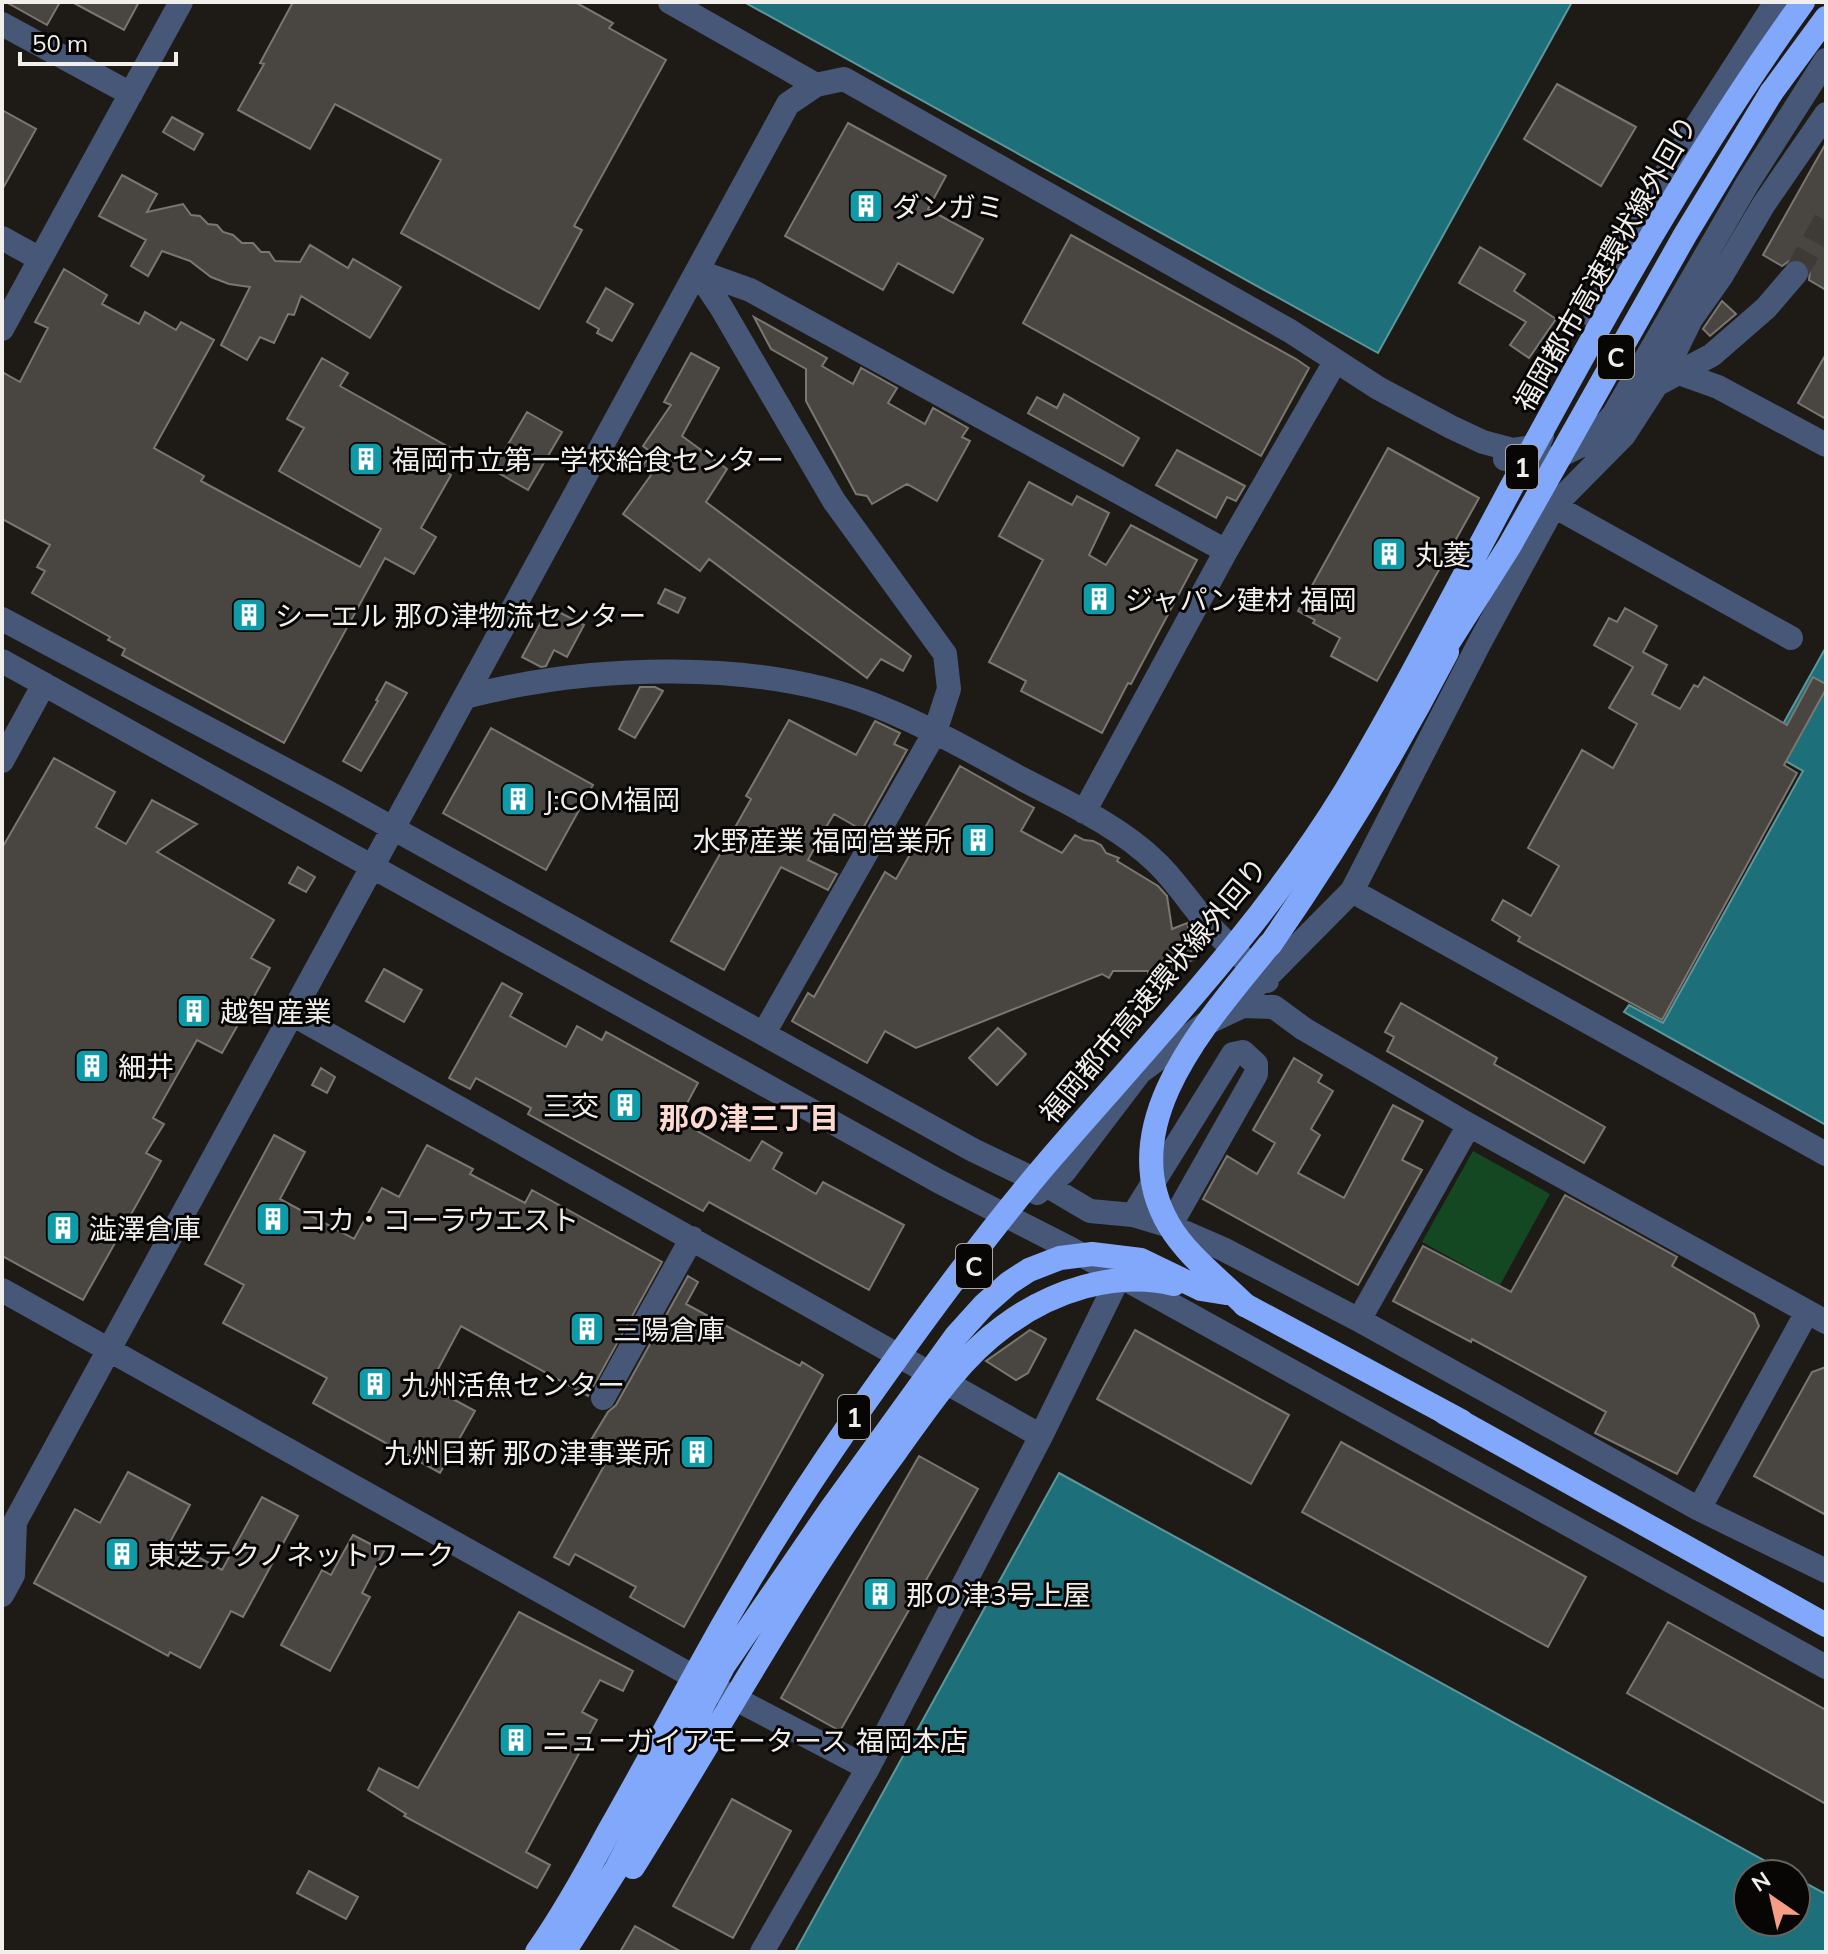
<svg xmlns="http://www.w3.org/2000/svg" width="1828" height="1954" font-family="Mulish,'Noto Sans JP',sans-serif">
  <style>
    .green { fill: #134823 }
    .water { fill: #1d707a; stroke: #5d969c; stroke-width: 2 }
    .building { fill: #494641; stroke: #7a7671; stroke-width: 2 }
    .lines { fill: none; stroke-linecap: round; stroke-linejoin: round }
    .minor-tunnel { stroke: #3e3b37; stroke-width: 24; stroke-dasharray: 24 12; stroke-linecap: butt }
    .minor { stroke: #475778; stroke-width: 24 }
    .highway { stroke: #82a8fc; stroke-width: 24 }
    .highway-bridge { stroke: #82a8fc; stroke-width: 24 }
    .labels { text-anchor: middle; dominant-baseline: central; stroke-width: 6; stroke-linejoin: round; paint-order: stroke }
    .shield { fill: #070605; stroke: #aba9a7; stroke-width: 2 }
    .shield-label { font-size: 26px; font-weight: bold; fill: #f1efec }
    .poi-label { font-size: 28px; fill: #f1efec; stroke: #070605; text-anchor: start }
    .street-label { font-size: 28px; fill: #f1efec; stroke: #070605 }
    .neighbourhood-label { font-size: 30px; font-weight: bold; fill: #fcdad1; stroke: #070605 }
  </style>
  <rect width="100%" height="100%" fill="#1e1b17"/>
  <path class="green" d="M 1473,1151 L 1550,1194 L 1500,1285 L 1422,1242 Z"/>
  <path class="water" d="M 744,2 L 1572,2 L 1378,353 Z
    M 1826,647 L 1826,1125 L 1624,1012 L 1629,1005 L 1663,1023 L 1803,771 L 1768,751 Z
    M 1059,1473 L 1789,1874 L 1748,1874 L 1748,1922 L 1796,1922 L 1796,1878 L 1826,1894 L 1826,1952 L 795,1952 Z"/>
  <path class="building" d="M 6,2 L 60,2 L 47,25 Z
    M 72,2 L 139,2 L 124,30 Z
    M 293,2 L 575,2 L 613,23 L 609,28 L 666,60 L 574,226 L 582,230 L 539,309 L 401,233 L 441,160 L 335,104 L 310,149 L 238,110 L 264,64 L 260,63 Z
    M 1557,84 L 1636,127 L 1601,186 L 1524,139 Z
    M 2,110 L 36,129 L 2,190 Z
    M 172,117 L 203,134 L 194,150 L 163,132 Z
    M 848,123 L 946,176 L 928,209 L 983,239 L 953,293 L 898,263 L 883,290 L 785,236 Z
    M 1826,143 L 1826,290 L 1809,280 L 1810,269 L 1805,261 L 1792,259 L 1782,266 L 1763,255 Z
    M 122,175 L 157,194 L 147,212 L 183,204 L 191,215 L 200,216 L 208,224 L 217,225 L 223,232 L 233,235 L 242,243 L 253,243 L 261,252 L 269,252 L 275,261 L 300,262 L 310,245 L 348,268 L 353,259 L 401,287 L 370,338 L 301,296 L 294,315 L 288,314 L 274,343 L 260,337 L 247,360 L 221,345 L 250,287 L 229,284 L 211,277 L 190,261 L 162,251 L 148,276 L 131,266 L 146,240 L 99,216 Z
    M 1071,235 L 1296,359 L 1309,368 L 1261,456 L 1023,323 Z
    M 1480,247 L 1525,274 L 1514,291 L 1556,319 L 1529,358 L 1510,345 L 1526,322 L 1459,283 Z
    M 64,269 L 107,295 L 102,304 L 139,324 L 145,312 L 176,330 L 181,322 L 214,340 L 154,448 L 204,476 L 201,481 L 360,567 L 381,529 L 279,471 L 304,428 L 287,419 L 322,358 L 348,373 L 340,386 L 452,449 L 441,469 L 451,475 L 421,528 L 436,537 L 414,574 L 385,558 L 284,743 L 122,655 L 125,649 L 108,640 L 110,637 L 32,593 L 45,571 L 37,567 L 50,545 L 2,519 L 2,372 L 20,382 L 48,328 L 35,322 Z
    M 606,288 L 633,304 L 612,341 L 597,333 L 599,329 L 587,322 Z
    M 1722,301 L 1736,314 L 1710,336 L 1703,329 Z
    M 754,317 L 827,358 L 822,366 L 853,384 L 861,368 L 897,388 L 888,403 L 925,424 L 933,408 L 968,428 L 962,437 L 970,441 L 937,501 L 907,484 L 872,504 L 867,496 L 856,494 L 806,401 L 806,369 L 771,349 Z
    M 691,353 L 719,368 L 682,436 L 727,469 L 706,502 L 911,656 L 903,671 L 881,659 L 867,678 L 709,559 L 700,571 L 623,514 L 651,475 L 641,468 L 652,453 L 643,446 L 671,405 L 664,402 Z
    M 1826,354 L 1826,419 L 1798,403 Z
    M 1064,394 L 1139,438 L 1123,466 L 1028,413 L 1037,397 L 1057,408 Z
    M 527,412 L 562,432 L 528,490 L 493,470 Z
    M 1388,448 L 1479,498 L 1377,681 L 1331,656 L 1340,638 L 1313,623 L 1315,620 L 1298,611 Z
    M 1177,450 L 1245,486 L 1236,501 L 1227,497 L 1216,518 L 1156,485 Z
    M 1029,482 L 1072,505 L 1077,496 L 1109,513 L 1089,555 L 1106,565 L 1131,525 L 1197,560 L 1131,684 L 1128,683 L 1102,733 L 1021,691 L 1026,681 L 989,662 L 1043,560 L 999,536 Z
    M 665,589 L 685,598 L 678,613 L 658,603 Z
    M 549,607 L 584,625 L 567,657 L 554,650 L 546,666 L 541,667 L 522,657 Z
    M 1625,608 L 1657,626 L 1643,652 L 1667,665 L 1652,694 L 1680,709 L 1694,685 L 1698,687 L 1704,677 L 1787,725 L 1813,677 L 1826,684 L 1826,689 L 1784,765 L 1797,773 L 1662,1020 L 1518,941 L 1520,937 L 1492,920 L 1503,900 L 1531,916 L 1559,866 L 1528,848 L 1582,750 L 1613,768 L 1637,724 L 1609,708 L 1633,667 L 1594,645 L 1609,618 L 1617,622 Z
    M 386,682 L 407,693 L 361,771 L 343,761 L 378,701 L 376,700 Z
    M 640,687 L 655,687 L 663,691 L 635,738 L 619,729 Z
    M 789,720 L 856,755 L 875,721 L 900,733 L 894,744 L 907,750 L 862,830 L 834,814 L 822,834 L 808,860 L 837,874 L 828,890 L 781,867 L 724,970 L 671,941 L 751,799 L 746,796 Z
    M 491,728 L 593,785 L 546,870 L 443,813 Z
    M 54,758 L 115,792 L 96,827 L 126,844 L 152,800 L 197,824 L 157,852 L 274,920 L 251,958 L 270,968 L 222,1053 L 197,1040 L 153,1118 L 164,1124 L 146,1153 L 161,1161 L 83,1300 L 2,1256 L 2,848 Z
    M 960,766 L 1034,808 L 1021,831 L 1062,853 L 1075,835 L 1084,840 L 1093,841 L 1101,845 L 1106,853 L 1119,858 L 1117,861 L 1158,886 L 1167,896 L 1172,929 L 1187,923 L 1189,930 L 1194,930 L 1195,949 L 1191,950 L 1194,960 L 1185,962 L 1188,968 L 1172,971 L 1175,981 L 1149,985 L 1148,971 L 1113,971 L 1109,978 L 1102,974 L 916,1048 L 885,1031 L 867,1063 L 792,1021 L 808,993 L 814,997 L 885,872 L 896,879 Z
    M 298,867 L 315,877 L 306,892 L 289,883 Z
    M 384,969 L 422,990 L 404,1022 L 366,1001 Z
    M 502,983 L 522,994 L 510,1016 L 566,1047 L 577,1026 L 602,1040 L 606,1032 L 698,1083 L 678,1120 L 750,1161 L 762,1141 L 782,1153 L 773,1169 L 816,1194 L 823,1182 L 904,1225 L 869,1290 L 709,1202 L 703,1211 L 528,1114 L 531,1108 L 476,1078 L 470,1089 L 449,1078 Z
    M 1401,1003 L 1497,1058 L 1494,1064 L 1605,1127 L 1584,1163 L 1387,1051 L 1394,1037 L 1385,1032 Z
    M 998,1028 L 1026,1054 L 997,1085 L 969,1058 Z
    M 1294,1058 L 1322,1075 L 1318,1082 L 1333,1091 L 1311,1129 L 1320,1135 L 1298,1173 L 1344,1198 L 1393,1105 L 1423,1121 L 1402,1160 L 1422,1170 L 1358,1285 L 1203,1199 L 1227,1156 L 1257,1174 L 1275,1143 L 1253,1130 Z
    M 321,1068 L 335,1077 L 327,1093 L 312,1085 Z
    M 274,1135 L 305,1152 L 280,1199 L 354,1239 L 382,1188 L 399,1197 L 427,1145 L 473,1169 L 470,1174 L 525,1203 L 532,1190 L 662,1262 L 588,1396 L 461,1326 L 429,1386 L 475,1411 L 440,1473 L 313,1403 L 327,1378 L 223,1323 L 244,1285 L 205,1264 Z
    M 1565,1195 L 1677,1257 L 1672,1266 L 1754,1314 L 1759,1326 L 1677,1474 L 1595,1433 L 1606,1412 L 1472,1339 L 1471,1342 L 1393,1301 L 1423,1246 L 1511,1292 Z
    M 688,1276 L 698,1282 L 686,1304 L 800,1366 L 802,1362 L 823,1375 L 684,1627 L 630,1597 L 636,1587 L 575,1554 L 569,1565 L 554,1557 L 604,1466 L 583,1453 L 608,1412 L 616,1405 Z
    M 1030,1330 L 1046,1339 L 1028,1373 L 1016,1380 L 986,1361 Z
    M 1135,1330 L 1289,1415 L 1251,1484 L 1097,1399 Z
    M 1826,1367 L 1826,1515 L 1754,1476 L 1812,1372 Z
    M 1341,1442 L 1586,1577 L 1548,1647 L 1302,1512 Z
    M 919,1456 L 978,1489 L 840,1731 L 781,1698 Z
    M 128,1472 L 190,1505 L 170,1542 L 222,1570 L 262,1497 L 298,1516 L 243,1617 L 231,1611 L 200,1668 L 170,1652 L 168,1656 L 34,1583 L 75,1509 L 100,1523 Z
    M 353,1535 L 384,1551 L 362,1593 L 370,1597 L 330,1671 L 281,1645 L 322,1570 L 331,1575 Z
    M 519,1612 L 633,1671 L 623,1691 L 600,1680 L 582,1712 L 597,1720 L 526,1852 L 550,1865 L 537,1888 L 404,1816 L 406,1814 L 368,1790 L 379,1768 L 418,1788 Z
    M 1668,1622 L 1826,1710 L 1826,1804 L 1627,1693 Z
    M 732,1799 L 791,1831 L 733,1938 L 673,1906 Z
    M 309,1871 L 358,1897 L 346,1919 L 297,1893 Z
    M 635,1926 L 682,1952 L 620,1952 Z"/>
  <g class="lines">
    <path class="minor-tunnel" d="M 1796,273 L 1826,220"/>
    <path class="minor" d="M 670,2 L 816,85
      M 2,24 L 131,94
      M 2,238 L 40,259
      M 1595,318 L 1635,222 L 1776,2
      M 2,329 L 181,2
      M 1679,373 L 1718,387 L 1826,445
      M 1656,385 L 1712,355 L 1766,308 L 1796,273
      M 1505,459 L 1541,465 L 1592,440 L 1614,414 L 1747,184 L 1826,60
      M 1554,506 L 1791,638
      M 2,619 L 333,795 L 973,1150 L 1046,1185 L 1090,1211 L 1133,1215 L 1170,1226 L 1223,1249 L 1359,1320 L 1699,1509 L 1826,1571
      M 2,661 L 940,1182 L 1071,1249 L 1826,1667
      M 465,697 C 588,665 757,658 877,706 C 927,726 975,753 1022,779 C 1068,803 1119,826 1156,862 C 1175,880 1189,902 1206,922 C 1225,943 1247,961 1267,981
      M 2,761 L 44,684
      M 1084,812 L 1226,551 L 1335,362
      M 1352,891 L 1826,1154
      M 1227,1007 L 1265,979 L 1352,891 L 1480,642 L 1554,506 L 1624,435 L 1666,370 L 1691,319 L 1722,275 L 1764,204 L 1826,114
      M 292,1014 L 1041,1436
      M 764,1033 L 935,732 L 949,689 L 945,654 L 834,501 L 721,307 L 697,271 L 750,290 L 1226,551
      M 1037,1193 L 1064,1172 L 1140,1072 L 1205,1024 L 1243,1006 L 1274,1007 L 1304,1029 L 1469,1125 L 1826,1322
      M 1133,1215 L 1233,1054 L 1243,1052 L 1256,1064 L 1256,1074 L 1170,1226
      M 2,1290 L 703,1682 L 868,1768
      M 1359,1320 L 1469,1125
      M 603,1398 L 692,1238
      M 1699,1509 L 1807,1312
      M 2,1595 L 13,1575 L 15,1522 L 788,104 L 816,85 L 844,79 L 1290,331 L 1378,388 L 1451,427 L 1483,442 L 1513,450 L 1527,448 L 1539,443 L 1542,436
      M 762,1952 L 868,1768 L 1041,1436 L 1119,1277"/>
    <path class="highway" d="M 1771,93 L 1826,18
      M 1270,945 C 1335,851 1394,754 1447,652
      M 1245,1305 L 1461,1421"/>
    <path class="highway-bridge" d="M 1431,670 L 1510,545 L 1685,235 L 1771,93
      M 1245,1305 C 1220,1280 1187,1256 1169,1225 C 1110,1124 1210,1019 1269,945
      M 1445,1413 L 1826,1625
      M 633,1867 C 720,1728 798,1583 896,1451 C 927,1408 959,1359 1003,1327 C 1051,1291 1114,1270 1174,1284
      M 537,1952 C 564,1914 587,1872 609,1831 C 642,1773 673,1715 705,1657 C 758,1561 817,1469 881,1380 C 935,1304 991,1228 1052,1157 C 1154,1039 1263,926 1345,792 C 1407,688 1461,580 1519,473 C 1606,312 1695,151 1803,2
      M 564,1952 L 615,1871 L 724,1665 L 831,1509 L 956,1336 L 984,1305 L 1009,1283 L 1029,1270 L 1060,1258 L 1092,1254 L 1141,1260 L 1201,1289 L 1226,1293"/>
  </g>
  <defs>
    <g id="building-square" transform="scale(1.8)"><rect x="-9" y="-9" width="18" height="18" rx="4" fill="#0f9aa8" stroke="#070605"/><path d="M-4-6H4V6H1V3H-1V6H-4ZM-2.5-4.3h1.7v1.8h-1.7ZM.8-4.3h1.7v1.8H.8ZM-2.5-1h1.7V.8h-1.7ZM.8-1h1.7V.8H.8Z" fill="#fff"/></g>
  </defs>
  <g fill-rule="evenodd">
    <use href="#building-square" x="866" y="206"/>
    <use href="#building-square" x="366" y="459"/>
    <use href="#building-square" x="1389" y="554"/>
    <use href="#building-square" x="1099" y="599"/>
    <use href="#building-square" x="249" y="615"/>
    <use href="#building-square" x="518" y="799"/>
    <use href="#building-square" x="978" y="840"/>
    <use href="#building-square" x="194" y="1011"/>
    <use href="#building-square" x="92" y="1066"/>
    <use href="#building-square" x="625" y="1105"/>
    <use href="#building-square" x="273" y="1219"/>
    <use href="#building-square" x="63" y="1228"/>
    <use href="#building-square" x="587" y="1329"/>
    <use href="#building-square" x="375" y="1384"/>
    <use href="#building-square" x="697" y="1452"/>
    <use href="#building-square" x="122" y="1554"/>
    <use href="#building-square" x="880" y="1594"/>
    <use href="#building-square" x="516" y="1740"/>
  </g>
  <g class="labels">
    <g class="shield">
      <rect x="1598" y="335" width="36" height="44" rx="6"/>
      <rect x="1506" y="445" width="32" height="44" rx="6"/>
      <rect x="956" y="1244" width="36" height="44" rx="6"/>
      <rect x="838" y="1395" width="32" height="44" rx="6"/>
    </g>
    <g class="shield-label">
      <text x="1616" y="357">C</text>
      <text x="1522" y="467">1</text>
      <text x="974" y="1266">C</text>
      <text x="854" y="1417">1</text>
    </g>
    <g class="poi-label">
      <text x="892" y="206">ダンガミ</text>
      <text x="392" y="459">福岡市立第一学校給食センター</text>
      <text x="1415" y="554">丸菱</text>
      <text x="1125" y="599">ジャパン建材 福岡</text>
      <text x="275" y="615">シーエル 那の津物流センター</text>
      <text x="544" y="799">J:COM福岡</text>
      <text x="952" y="840" text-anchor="end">水野産業 福岡営業所</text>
      <text x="220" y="1011">越智産業</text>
      <text x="118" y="1066">細井</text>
      <text x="599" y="1105" text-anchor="end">三交</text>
      <text x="299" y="1219">コカ・コーラウエスト</text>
      <text x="89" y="1228">澁澤倉庫</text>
      <text x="613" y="1329">三陽倉庫</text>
      <text x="401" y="1384">九州活魚センター</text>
      <text x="671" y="1452" text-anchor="end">九州日新 那の津事業所</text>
      <text x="148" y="1554">東芝テクノネットワーク</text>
      <text x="906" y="1594">那の津3号上屋</text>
      <text x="542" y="1740">ニューガイアモータース 福岡本店</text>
    </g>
    <g class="street-label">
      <text transform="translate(1605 263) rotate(-60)">福岡都市高速環状線外回り</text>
      <text transform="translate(1153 990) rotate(-50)">福岡都市高速環状線外回り</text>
    </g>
    <g class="neighbourhood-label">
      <text x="749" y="1118">那の津三丁目</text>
    </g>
  </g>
  <rect width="1828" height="1954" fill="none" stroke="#f1efec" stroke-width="8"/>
  <g transform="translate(1772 1898) rotate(326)"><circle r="38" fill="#070605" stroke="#656361" stroke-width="2"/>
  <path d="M0-6L14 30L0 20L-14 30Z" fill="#f49e87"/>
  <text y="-12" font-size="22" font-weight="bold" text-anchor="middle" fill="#f1efec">N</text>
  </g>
  <path d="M20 52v12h156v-12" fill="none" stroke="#f1efec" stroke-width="4"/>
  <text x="32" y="52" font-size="24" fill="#f1efec" stroke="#070605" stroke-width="6" paint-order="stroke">50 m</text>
</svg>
